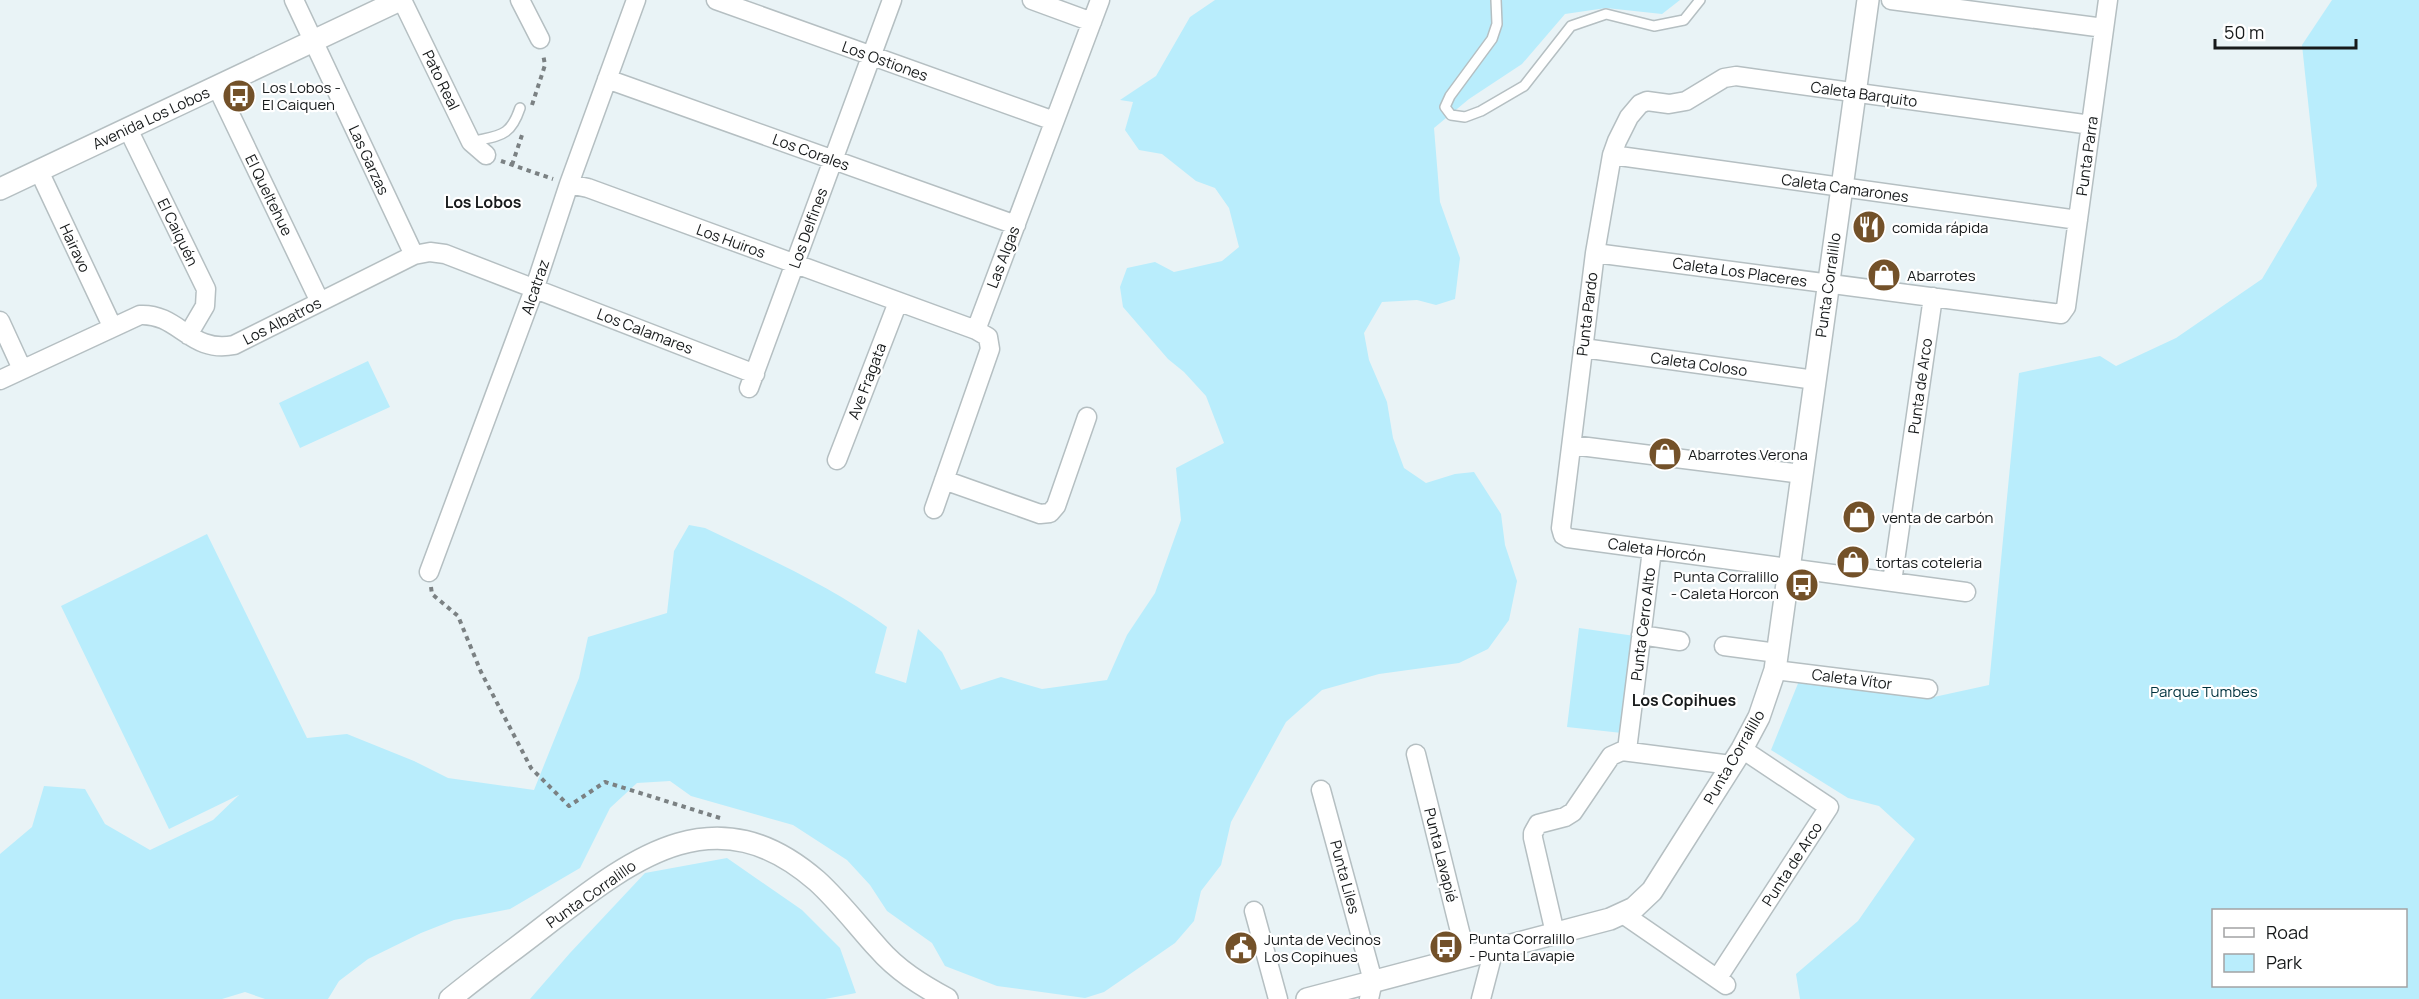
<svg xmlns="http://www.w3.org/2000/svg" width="2419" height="999" font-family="Manrope,sans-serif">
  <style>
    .green { fill: #b9edfc; fill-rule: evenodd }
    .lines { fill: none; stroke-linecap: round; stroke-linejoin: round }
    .service-casing { stroke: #b5bfc2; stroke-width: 12 }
    .minor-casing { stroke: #b5bfc2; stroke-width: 21 }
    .tertiary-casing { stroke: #b5bfc2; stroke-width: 24 }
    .path { stroke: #7b8183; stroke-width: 4; stroke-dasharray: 4.5 4.5; stroke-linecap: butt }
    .service { stroke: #fff; stroke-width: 9 }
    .minor { stroke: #fff; stroke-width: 18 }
    .tertiary { stroke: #fff; stroke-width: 21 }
    .labels { text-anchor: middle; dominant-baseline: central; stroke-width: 4.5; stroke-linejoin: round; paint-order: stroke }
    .street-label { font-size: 15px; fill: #171a1b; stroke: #fff }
    .poi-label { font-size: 15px; fill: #171a1b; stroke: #fff; text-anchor: start }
    .park-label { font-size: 15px; fill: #00333f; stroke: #fff }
    .neighbourhood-label { font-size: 16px; font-weight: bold; fill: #171a1b; stroke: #fff }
  </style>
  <rect width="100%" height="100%" fill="#e9f3f6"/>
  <path class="green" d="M 1215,0 L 1680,0 L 1662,14 L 1606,8 L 1565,14 L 1522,64 L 1469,99 L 1434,128 L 1440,202 L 1460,258 L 1455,299 L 1436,305 L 1417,300 L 1382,302 L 1364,333 L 1369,360 L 1387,402 L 1393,438 L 1404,468 L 1426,483 L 1455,474 L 1474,472 L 1501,514 L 1505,545 L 1517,581 L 1509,620 L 1488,649 L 1459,663 L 1379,674 L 1322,690 L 1286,722 L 1231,822 L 1221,865 L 1201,891 L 1194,921 L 1175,943 L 1104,992 L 1085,998 L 997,986 L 945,966 L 932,943 L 887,911 L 870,885 L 847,860 L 793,825 L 691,796 L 670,781 L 637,783 L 610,808 L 580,868 L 510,909 L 454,920 L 421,933 L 368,959 L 339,981 L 328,999 L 265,999 L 245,992 L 222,999 L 0,999 L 0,854 L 32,827 L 44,786 L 85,789 L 105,824 L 150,850 L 213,820 L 239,795 L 169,829 L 61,606 L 207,534 L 307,738 L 347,734 L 414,761 L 448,778 L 534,790 L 579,678 L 588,637 L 667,613 L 674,551 L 689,525 L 705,528 C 767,558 831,586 887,627 L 875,673 L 906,683 L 918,629 L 942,652 L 961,690 L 1001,677 L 1042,689 L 1107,680 L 1127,635 L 1155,593 L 1181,520 L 1176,468 L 1224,443 L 1206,396 L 1184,372 L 1168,359 L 1123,307 L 1120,287 L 1127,268 L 1155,262 L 1174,272 L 1222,261 L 1239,247 L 1229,208 L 1215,188 L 1196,181 L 1162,154 L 1139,150 L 1125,130 L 1133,102 L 1120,100 L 1156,76 L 1190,17 Z
    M 2332,0 L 2419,0 L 2419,999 L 1800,999 L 1796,974 L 1858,921 L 1915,839 L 1879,806 L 1848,798 L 1771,750 L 1799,681 L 1934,697 L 1989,685 L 2019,373 L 2100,356 L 2116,366 L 2176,338 L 2262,279 L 2317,186 L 2302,45 ZM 2214,910 L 2406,910 L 2406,986 L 2214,986 Z
    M 368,361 L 390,407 L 300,448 L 279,403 Z
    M 1579,628 L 1635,636 L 1622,733 L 1567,727 Z
    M 727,858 L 802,910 L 840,948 L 856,993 L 825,999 L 530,999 L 570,953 L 645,873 Z"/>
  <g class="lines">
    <g class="service-casing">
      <path id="service" d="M 1496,0 L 1497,24 L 1492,39 L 1450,96 L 1445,107 L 1451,115 L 1465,117 L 1481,111 L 1524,86 L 1571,26 L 1606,14 L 1654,26 L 1684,20 L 1700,0
        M 471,142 C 499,135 510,138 520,108"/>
    </g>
    <g class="minor-casing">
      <path id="minor" d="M 294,0 L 414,255
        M 402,0 L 471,142 L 486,155
        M 520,0 L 540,39
        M 716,0 L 1054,121
        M 1032,0 L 1092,22
        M 1891,0 L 2104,28
        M 607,79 L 1016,225
        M 217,87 L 320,302
        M 128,129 L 206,289 L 205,306 L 188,335
        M 1612,155 L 2078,220
        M 39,171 L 112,326
        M 569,184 L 588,188 L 976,330 L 988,337 L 990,349 L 934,509
        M 1595,253 L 2061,314 L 2066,307 L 2108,0
        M 0,321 L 22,369
        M 976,330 L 1100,0
        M 1583,348 L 1815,380
        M 0,380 L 140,315 C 179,313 190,354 234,345 L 414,255 L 430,252 L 445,254 L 755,374
        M 749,388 L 892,0
        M 1572,445 L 1802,474
        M 837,460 L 898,302
        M 944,480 L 1040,514 L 1050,513 L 1056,506 L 1087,417
        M 429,572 L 535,287 L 569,184 L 636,0
        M 1892,582 L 1933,297
        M 1966,592 L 1568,538 L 1563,535 L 1561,528 L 1595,253 L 1612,155 L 1617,141 L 1629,117 L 1640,104 L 1647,101 L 1669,104 L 1686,101 L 1724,78 L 1736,76 L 2091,125
        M 1641,635 L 1680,641
        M 1724,646 L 1777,653
        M 1775,670 L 1928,689
        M 1627,750 L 1652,550
        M 1416,754 L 1466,956
        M 1321,790 L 1373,981 L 1369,999
        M 1254,911 L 1278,999
        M 1623,914 L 1726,985
        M 1555,933 L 1533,838 L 1533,833 L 1538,824 L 1565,817 L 1573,812 L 1611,756 L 1622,751 L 1731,765
        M 1717,979 L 1829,807 L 1742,749
        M 1481,999 L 1494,949"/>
    </g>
    <g class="tertiary-casing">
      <path id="tertiary" d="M 0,189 L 400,0
        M 450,999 C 483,972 518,947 551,921 C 636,856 717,794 817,881 C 839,901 858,926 878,948 C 897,970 921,985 947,999
        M 1307,999 L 1610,919 L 1634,908 L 1652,891 L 1742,749 L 1759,717 L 1775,670 L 1868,0"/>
    </g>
    <path class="path" d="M 532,105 L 545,65 L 543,54
      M 501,161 L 553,179
      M 512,165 L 522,135
      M 431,587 L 432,594 L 458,616 L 481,672 L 531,768 L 569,806 L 605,782 L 720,818"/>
    <use href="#service" class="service"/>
    <use href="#minor" class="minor"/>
    <use href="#tertiary" class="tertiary"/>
  </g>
  <defs>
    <g id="bus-disc" transform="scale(1.725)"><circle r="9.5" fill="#735129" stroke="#fff"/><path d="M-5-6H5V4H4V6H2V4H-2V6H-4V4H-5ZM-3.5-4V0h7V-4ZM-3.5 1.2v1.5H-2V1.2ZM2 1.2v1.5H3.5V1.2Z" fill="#fff"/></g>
    <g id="restaurant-disc" transform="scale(1.725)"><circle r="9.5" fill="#735129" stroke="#fff"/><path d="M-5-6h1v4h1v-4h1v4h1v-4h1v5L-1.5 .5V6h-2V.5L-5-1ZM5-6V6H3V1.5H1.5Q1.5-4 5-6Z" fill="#fff"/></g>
    <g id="shop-disc" transform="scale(1.725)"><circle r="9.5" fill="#735129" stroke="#fff"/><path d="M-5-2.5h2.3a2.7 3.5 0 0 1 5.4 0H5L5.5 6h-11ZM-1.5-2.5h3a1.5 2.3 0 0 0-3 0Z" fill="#fff"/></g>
    <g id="civic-disc" transform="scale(1.725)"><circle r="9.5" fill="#735129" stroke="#fff"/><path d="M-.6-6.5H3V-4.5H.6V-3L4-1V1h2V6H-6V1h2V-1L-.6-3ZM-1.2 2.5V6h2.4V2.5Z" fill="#fff"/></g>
  </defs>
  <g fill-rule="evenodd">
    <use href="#bus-disc" x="239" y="96"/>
    <use href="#restaurant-disc" x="1869" y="227"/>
    <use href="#shop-disc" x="1884" y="275"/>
    <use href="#shop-disc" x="1665" y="454"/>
    <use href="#shop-disc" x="1859" y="517"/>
    <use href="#shop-disc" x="1853" y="562"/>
    <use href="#bus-disc" x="1802" y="585"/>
    <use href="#bus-disc" x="1446" y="947"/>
    <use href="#civic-disc" x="1241" y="948"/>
  </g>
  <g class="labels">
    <g class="street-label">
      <text transform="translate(885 61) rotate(20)">Los Ostiones</text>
      <text transform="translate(441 80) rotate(64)">Pato Real</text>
      <text transform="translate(1864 94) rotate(8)">Caleta Barquito</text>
      <text transform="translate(151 118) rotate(-25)">Avenida Los Lobos</text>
      <text transform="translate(811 152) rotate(20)">Los Corales</text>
      <text transform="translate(2087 156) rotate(-82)">Punta Parra</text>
      <text transform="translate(369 160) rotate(65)">Las Garzas</text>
      <text transform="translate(1845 188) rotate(8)">Caleta Camarones</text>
      <text transform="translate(269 195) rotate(64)">El Queltehue</text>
      <text transform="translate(808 228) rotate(-70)">Los Delfines</text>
      <text transform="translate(178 232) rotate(64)">El Caiquén</text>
      <text transform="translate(731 241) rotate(20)">Los Huiros</text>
      <text transform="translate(75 248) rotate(65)">Hairavo</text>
      <text transform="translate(1003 257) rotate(-69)">Las Algas</text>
      <text transform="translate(1740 272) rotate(8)">Caleta Los Placeres</text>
      <text transform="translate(1828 285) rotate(-82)">Punta Corralillo</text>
      <text transform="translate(535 287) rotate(-71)">Alcatraz</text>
      <text transform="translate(1587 314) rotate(-83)">Punta Pardo</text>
      <text transform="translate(282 321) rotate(-27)">Los Albatros</text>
      <text transform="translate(645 331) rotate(21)">Los Calamares</text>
      <text transform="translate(1699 364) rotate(8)">Caleta Coloso</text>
      <text transform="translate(867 381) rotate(-69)">Ave Fragata</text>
      <text transform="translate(1920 386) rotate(-82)">Punta de Arco</text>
      <text transform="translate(1657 550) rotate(8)">Caleta Horcón</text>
      <text transform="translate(1643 624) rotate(-83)">Punta Cerro Alto</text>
      <text transform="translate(1852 679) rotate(7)">Caleta Vítor</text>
      <text transform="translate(1734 757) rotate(-60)">Punta Corralillo</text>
      <text transform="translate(1441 855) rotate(76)">Punta Lavapié</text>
      <text transform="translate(1792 864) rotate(-57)">Punta de Arco</text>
      <text transform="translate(1345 877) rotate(75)">Punta Liles</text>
      <text transform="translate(591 894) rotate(-35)">Punta Corralillo</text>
    </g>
    <g class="poi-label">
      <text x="262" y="87">Los Lobos -<tspan x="262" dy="17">El Caiquen</tspan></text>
      <text x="1892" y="227">comida rápida</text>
      <text x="1907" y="275">Abarrotes</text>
      <text x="1688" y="454">Abarrotes Verona</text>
      <text x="1882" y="517">venta de carbón</text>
      <text x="1876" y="562">tortas coteleria</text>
      <text x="1779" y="576" text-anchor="end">Punta Corralillo<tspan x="1779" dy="17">- Caleta Horcon</tspan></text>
      <text x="1469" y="938">Punta Corralillo<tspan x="1469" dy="17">- Punta Lavapie</tspan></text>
      <text x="1264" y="939">Junta de Vecinos<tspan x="1264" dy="17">Los Copihues</tspan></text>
    </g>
    <g class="park-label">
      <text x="2204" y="691">Parque Tumbes</text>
    </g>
    <g class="neighbourhood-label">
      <text x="483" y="202">Los Lobos</text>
      <text x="1684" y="700">Los Copihues</text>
    </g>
  </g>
  <rect x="2212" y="909" width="195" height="78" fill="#ffffff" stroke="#a2a3a4" stroke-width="1.5"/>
  <rect x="2224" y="928" width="30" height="9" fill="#ffffff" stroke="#a2a3a4" stroke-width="1.5"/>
  <text x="2266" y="939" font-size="18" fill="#171a1b">Road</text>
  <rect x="2224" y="954" width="30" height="18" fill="#b9edfc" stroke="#a2a3a4" stroke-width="1.5"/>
  <text x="2266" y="969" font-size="18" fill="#171a1b">Park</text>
  <path d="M2215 39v9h141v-9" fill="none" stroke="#171a1b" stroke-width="3"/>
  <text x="2224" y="39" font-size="18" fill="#171a1b" stroke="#ffffff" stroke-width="4.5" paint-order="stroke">50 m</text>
</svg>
